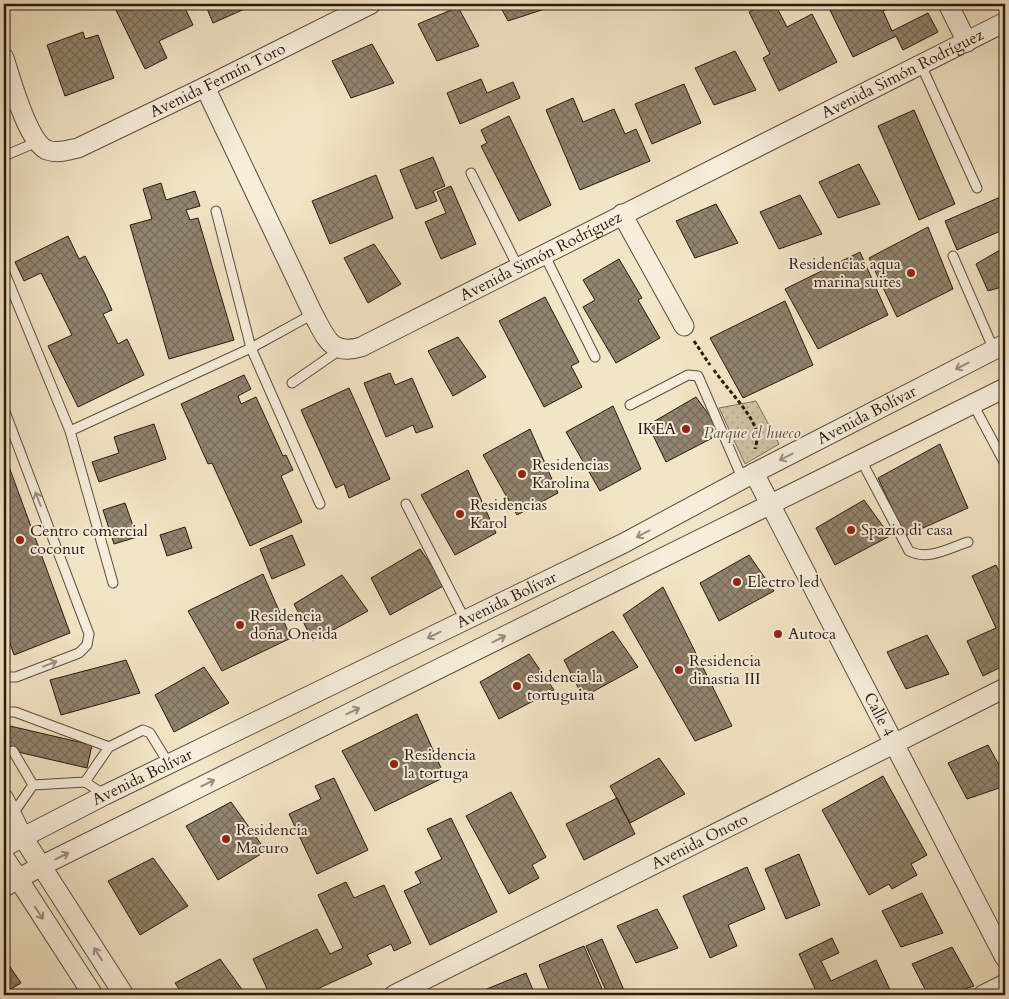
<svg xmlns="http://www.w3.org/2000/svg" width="1009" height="999" font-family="Cardo,serif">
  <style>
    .park { fill: url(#park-dots); stroke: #7d6e5b }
    .building { fill: url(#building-cross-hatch); stroke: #2a1b0f }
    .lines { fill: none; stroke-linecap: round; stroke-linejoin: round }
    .lane-casing { stroke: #5c4d3d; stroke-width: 11 }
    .street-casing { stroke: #5c4d3d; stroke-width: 21 }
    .path { stroke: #2a1b0f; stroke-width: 3; stroke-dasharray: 4 2.5; stroke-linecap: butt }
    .lane { stroke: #f7edda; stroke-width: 9 }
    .street { stroke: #f7edda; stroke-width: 19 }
    .oneway { stroke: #9b8e7f }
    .poi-dot { fill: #8f2418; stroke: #f7edda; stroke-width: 2 }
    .labels { text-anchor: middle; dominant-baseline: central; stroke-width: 4; stroke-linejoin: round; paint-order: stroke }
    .street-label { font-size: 16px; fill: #2a1b0f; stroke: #f7edda }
    .poi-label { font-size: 16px; fill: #2a1b0f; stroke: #f7edda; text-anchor: start }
    .park-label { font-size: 16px; font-style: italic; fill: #5c4d3d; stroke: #f7edda }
  </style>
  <defs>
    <pattern id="park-dots" width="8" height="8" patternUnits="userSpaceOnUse" patternTransform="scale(1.25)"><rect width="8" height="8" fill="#d0c2a7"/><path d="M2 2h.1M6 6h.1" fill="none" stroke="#b3a68f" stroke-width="1.8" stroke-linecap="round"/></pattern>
    <pattern id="building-cross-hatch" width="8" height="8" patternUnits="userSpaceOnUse" patternTransform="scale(1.25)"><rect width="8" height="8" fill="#92846e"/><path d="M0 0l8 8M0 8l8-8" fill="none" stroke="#776b59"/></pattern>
  </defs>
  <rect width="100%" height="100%" fill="#f2e4c6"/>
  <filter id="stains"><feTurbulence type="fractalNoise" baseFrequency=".004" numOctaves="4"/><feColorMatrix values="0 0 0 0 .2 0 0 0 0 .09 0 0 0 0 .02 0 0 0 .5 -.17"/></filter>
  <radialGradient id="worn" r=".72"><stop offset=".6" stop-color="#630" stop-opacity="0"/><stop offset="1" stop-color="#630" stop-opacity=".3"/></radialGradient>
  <path class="park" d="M 756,401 L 779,444 L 745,464 L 719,408 Z"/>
  <path class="building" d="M 113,4 L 183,4 L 193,25 L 159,41 L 167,58 L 145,69 Z
    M 205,4 L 256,4 L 213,23 Z
    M 499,4 L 549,4 L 551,7 L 508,21 Z
    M 765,4 L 775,4 L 787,27 L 812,14 L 837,62 L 779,91 L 763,58 L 770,54 L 749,12 Z
    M 827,4 L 898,4 L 883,11 L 892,31 L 928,13 L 938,32 L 903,50 L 896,36 L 853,57 Z
    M 458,7 L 479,46 L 437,61 L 418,24 Z
    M 83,32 L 85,39 L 98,35 L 114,78 L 65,96 L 47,45 Z
    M 372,44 L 394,83 L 351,98 L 332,61 Z
    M 735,51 L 756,90 L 714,105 L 695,68 Z
    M 481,79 L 487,93 L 513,82 L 520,98 L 460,124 L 447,93 Z
    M 684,84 L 701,123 L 652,144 L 635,104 Z
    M 573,98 L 583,122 L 614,109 L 625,134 L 636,129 L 650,161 L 580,190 L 546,110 Z
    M 914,110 L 955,204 L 919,220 L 878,126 Z
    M 509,116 L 551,205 L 519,221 L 481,146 L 487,143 L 481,130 Z
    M 433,157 L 445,186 L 433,191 L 437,201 L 416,209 L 400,170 Z
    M 859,164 L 880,204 L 838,218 L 819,182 Z
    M 376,175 L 393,218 L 330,244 L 312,201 Z
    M 161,183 L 166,200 L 195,191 L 200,206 L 186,210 L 190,220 L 198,218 L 234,340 L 169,359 L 130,225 L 152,219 L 143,189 Z
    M 451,186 L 476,244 L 441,259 L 425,222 L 446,213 L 437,192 Z
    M 800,195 L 822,234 L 779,249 L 760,212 Z
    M 1005,195 L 1005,229 L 957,250 L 945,221 Z
    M 716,204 L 738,243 L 695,258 L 676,221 Z
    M 928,227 L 953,289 L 897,317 L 869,258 Z
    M 68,236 L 79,259 L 85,256 L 105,294 L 112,310 L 103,314 L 118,344 L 127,339 L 144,375 L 78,407 L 48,346 L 72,335 L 41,273 L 24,281 L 15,262 Z
    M 374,244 L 401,284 L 368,303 L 344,258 Z
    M 1005,247 L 1005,286 L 988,291 L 976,264 Z
    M 860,252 L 888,315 L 818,349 L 785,289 Z
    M 619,259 L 642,298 L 638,300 L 660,338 L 616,363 L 583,307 L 595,300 L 583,280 Z
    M 545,297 L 579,362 L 571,366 L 582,387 L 544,407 L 499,321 Z
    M 785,301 L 813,365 L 743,398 L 710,338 Z
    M 458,337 L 486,377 L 453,396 L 428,351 Z
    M 390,373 L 395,385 L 412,378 L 433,427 L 416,433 L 413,425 L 386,437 L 364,383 Z
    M 244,375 L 251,389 L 238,396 L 241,404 L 256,397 L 283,456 L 286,455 L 293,470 L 281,476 L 302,522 L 250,546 L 212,463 L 208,464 L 181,404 Z
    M 349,388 L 390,479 L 349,498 L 344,484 L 336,488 L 301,410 Z
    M 696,397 L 722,433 L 666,462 L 648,425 Z
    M 613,406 L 641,469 L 600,491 L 566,432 Z
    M 154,424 L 166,459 L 99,482 L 92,462 L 119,453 L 114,437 Z
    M 530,429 L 558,493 L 517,515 L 483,455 Z
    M 940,444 L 968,508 L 905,536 L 878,478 Z
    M 4,453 L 70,633 L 14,655 L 4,626 Z
    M 468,470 L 496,533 L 455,555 L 421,495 Z
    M 864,500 L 890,536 L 835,565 L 816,528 Z
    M 125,503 L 137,537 L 114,544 L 103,510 Z
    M 185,527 L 192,548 L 167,556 L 160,535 Z
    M 292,535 L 305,565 L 272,579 L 260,549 Z
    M 420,549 L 445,585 L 390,615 L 371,578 Z
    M 749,555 L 774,591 L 719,621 L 700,583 Z
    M 996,565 L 1005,584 L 1005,665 L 983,676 L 967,641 L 996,628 L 972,576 Z
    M 263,574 L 291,638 L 222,671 L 188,611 Z
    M 342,575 L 368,611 L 313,641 L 294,604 Z
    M 663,587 L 732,726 L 695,741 L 623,615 Z
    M 613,631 L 638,667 L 583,697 L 564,660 Z
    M 927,635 L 949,674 L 906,689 L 887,652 Z
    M 529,654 L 554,690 L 499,719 L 480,682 Z
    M 126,660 L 140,693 L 61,715 L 50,680 Z
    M 204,667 L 229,703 L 174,732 L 155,695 Z
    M 417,714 L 445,777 L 375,811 L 342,751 Z
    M 10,726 L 92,745 L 87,768 L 5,749 Z
    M 988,745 L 1005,776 L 1005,786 L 967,799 L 948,763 Z
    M 659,758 L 685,794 L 630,823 L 610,786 Z
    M 883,776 L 927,855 L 911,864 L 917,875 L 892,889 L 889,884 L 869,895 L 822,810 Z
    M 334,778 L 368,850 L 317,874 L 289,814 L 321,799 L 315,786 Z
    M 511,792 L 546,857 L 532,865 L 539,878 L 509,894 L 466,816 Z
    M 617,798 L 635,834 L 584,860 L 566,824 Z
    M 231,802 L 266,851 L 218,880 L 186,826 Z
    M 451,818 L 497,912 L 430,945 L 404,891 L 421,883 L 415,872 L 442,859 L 427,829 Z
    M 799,854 L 820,905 L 786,919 L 765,869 Z
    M 153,858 L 188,906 L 140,935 L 108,881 Z
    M 747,867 L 765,909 L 728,925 L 737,946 L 710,958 L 683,896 Z
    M 346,882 L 354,898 L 384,885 L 411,943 L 394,951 L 391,944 L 367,955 L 372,964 L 304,995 L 270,995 L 253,959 L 317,929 L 330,954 L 343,948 L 318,895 Z
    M 922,893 L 943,933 L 901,947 L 882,911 Z
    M 657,909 L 678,948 L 636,963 L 617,926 Z
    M 832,938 L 839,953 L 821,961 L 831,981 L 876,960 L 891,992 L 884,995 L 818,995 L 799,954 Z
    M 602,939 L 626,995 L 608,995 L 586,946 Z
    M 584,946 L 603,991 L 593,995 L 551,995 L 539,965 Z
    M 952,947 L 974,986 L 946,995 L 928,995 L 912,964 Z
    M 4,958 L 21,983 L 4,993 Z
    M 220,959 L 246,995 L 183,995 L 175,983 Z
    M 526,973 L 535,995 L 472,995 Z"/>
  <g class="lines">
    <g class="lane-casing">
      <path id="lane" d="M 921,65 L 977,188
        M 4,107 L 18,101
        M 4,156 L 37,142
        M 471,173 L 518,267
        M 216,211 L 251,348 L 320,504
        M 544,254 L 595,357
        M 953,256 L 994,350
        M 4,271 L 70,431 L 113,583
        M 292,383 L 341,349
        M 973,404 L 1005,464
        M 630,405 L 688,375 L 698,376 L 743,480
        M 4,409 L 89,634 L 87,645 L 79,653 L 16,677 L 4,677
        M 70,431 L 251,348 L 313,314
        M 861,460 L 909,551 C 928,561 949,548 968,542
        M 406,504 L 465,620
        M 4,712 L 15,712 L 109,747
        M 4,736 L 6,740
        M 13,751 L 33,785
        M 85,782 L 109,747 L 143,730 L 150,733 L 169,764
        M 12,815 L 33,785 L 85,782 L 105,795"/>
    </g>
    <g class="street-casing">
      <g id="street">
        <path d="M 948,4 L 967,42"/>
        <path id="s1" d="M 4,58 C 11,79 27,141 47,150 C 58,154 68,150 78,148 L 205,87 L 371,4"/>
        <path id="s2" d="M 205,87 L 313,314 C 326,337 330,356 361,347 L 1005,22"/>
        <path d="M 622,214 L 684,326"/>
        <path id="s3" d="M 754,473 L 1005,958"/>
        <path d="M 4,799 L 22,836 L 124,995"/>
        <path id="s4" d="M 4,847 L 105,795 L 624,543 L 754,473 L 1005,344"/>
        <path d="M 4,857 L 93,995"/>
        <path d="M 4,887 L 41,866 L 1005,388"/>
        <path id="s5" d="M 394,995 L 1005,688"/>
        <path d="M 983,995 L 1005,984"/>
      </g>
    </g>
    <path class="path" d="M 694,341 L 710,365
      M 714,370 C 725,387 754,415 757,434 C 758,438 756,445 755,449"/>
    <use href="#lane" class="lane"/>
    <use href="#street" class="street"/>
  </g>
  <defs><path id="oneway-shaft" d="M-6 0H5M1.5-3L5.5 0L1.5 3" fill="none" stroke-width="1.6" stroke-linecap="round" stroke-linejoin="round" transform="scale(1.25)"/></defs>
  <g class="oneway">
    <use href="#oneway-shaft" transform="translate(962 366) rotate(153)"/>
    <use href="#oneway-shaft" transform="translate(786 457) rotate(153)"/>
    <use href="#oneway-shaft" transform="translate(38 499) rotate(-111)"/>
    <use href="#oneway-shaft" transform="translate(643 534) rotate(152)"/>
    <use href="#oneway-shaft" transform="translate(434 635) rotate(154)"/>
    <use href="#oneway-shaft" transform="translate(499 639) rotate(-26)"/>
    <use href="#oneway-shaft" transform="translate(50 664) rotate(-21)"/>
    <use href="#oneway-shaft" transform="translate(353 711) rotate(-26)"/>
    <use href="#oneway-shaft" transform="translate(208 783) rotate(-26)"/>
    <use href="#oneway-shaft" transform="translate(62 856) rotate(-26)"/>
    <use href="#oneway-shaft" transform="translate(39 913) rotate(57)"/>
    <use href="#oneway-shaft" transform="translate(98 954) rotate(-123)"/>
  </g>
  <g class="poi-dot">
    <circle cx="911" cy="273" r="5"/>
    <circle cx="686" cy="429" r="5"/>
    <circle cx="522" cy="474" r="5"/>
    <circle cx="460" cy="514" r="5"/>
    <circle cx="851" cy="530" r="5"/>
    <circle cx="20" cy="540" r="5"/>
    <circle cx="737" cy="582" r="5"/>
    <circle cx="240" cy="625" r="5"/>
    <circle cx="778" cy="634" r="5"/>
    <circle cx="679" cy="670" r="5"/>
    <circle cx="517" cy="686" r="5"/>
    <circle cx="394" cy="764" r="5"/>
    <circle cx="226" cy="839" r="5"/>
  </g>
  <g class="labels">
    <g class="street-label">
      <text stroke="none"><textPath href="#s2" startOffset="924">Avenida Simón Rodríguez</textPath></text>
      <text stroke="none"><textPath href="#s1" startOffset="290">Avenida Fermín Toro</textPath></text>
      <text stroke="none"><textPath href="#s2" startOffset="519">Avenida Simón Rodríguez</textPath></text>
      <text stroke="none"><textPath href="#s4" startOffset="965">Avenida Bolívar</textPath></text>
      <text stroke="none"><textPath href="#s4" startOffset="560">Avenida Bolívar</textPath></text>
      <text stroke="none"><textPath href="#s3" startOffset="272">Calle 4</textPath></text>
      <text stroke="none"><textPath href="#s4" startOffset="155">Avenida Bolívar</textPath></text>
      <text stroke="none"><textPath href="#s5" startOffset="342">Avenida Onoto</textPath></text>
    </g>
    <g class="poi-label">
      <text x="901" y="264" text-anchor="end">Residencias aqua<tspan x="901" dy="18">marina suites</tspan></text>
      <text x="676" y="429" text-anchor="end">IKEA</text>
      <text x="532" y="465">Residencias<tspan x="532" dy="18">Karolina</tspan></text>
      <text x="470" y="505">Residencias<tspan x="470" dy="18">Karol</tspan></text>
      <text x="861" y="530">Spazio di casa</text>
      <text x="30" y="531">Centro comercial<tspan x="30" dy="18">coconut</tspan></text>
      <text x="747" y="582">Electro led</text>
      <text x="250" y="616">Residencia<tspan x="250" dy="18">doña Oneida</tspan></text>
      <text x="788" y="634">Autoca</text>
      <text x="689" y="661">Residencia<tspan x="689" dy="18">dinastia III</tspan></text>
      <text x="527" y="677">esidencia la<tspan x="527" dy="18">tortuguita</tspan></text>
      <text x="404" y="755">Residencia<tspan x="404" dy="18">la tortuga</tspan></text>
      <text x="236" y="830">Residencia<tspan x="236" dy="18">Macuro</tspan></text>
    </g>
    <g class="park-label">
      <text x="752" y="433">Parque el hueco</text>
    </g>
  </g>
  <rect width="1009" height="999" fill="none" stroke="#f2e4c6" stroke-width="20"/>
  <rect x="5" y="5" width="999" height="989" fill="none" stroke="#2a1b0f" stroke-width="2.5"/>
  <rect x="10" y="10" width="989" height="979" fill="none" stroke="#2a1b0f"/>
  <rect width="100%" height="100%" filter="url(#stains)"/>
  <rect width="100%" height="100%" fill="url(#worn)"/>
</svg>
